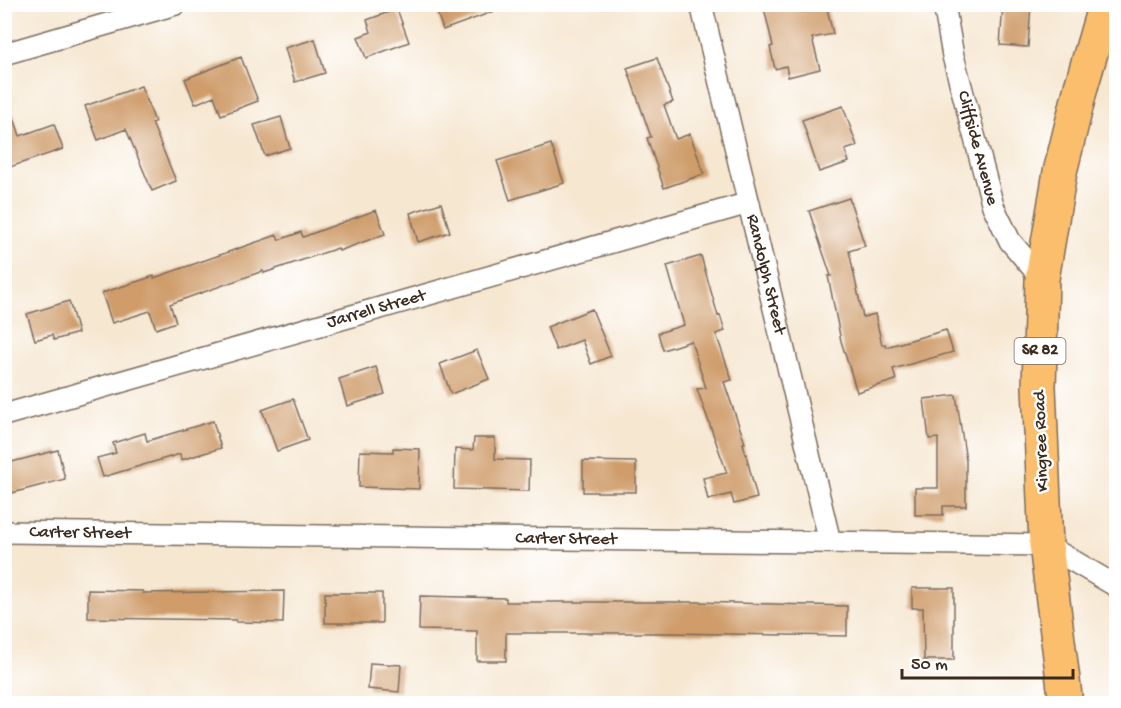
<svg xmlns="http://www.w3.org/2000/svg" width="1121" height="708" font-family="'Gochi Hand',sans-serif">
  <style>
    .building { fill: #cf9c6b }
    .lines { fill: none; stroke-linecap: round; stroke-linejoin: round }
    .street-casing { stroke: #7c6c5d; stroke-width: 24 }
    .primary-casing { stroke: #7c6c5d; stroke-width: 36 }
    .street { stroke: #fff; stroke-width: 21 }
    .primary { stroke: #fabe6d; stroke-width: 33 }
    .labels { text-anchor: middle; dominant-baseline: central; stroke-width: 5; stroke-linejoin: round; paint-order: stroke }
    .shield { fill: #fff; stroke: #766a62; stroke-width: 1.5 }
    .shield-label { font-size: 16px; font-weight: bold; fill: #3b2a1e }
    .street-label { font-size: 18px; fill: #3b2a1e; stroke: #fff }
  </style>
  <rect width="100%" height="100%" fill="#fff"/>
  <filter id="ink" filterUnits="userSpaceOnUse"><feTurbulence type="fractalNoise" baseFrequency=".0167" numOctaves="2"/><feDisplacementMap in="SourceGraphic" scale="12" xChannelSelector="R" yChannelSelector="G"/><feConvolveMatrix kernelMatrix="1 2 1 2 8 2 1 2 1" color-interpolation-filters="sRGB"/></filter>
  <filter id="wash" filterUnits="userSpaceOnUse"><feTurbulence type="fractalNoise" baseFrequency=".008" numOctaves="4" result="noise"/><feDisplacementMap in="SourceGraphic" scale="24" xChannelSelector="R" yChannelSelector="G"/><feGaussianBlur stdDeviation="1.35" result="paint"/><feColorMatrix in="noise" values="0 0 0 0 0 0 0 0 0 0 0 0 0 0 0 0 0 1.4 0 .05"/><feComposite in="paint" operator="in"/></filter>
  <g filter="url(#wash)">
    <rect width="100%" height="100%" fill="#f6e7d1"/>
    <g id="blocks">
      <path class="building" d="M 434,4 L 506,4 L 506,7 L 443,30 Z
        M 763,4 L 826,4 L 833,34 L 812,38 L 820,69 L 788,77 L 786,66 L 775,69 L 770,47 L 773,46 Z
        M 1003,4 L 1031,4 L 1028,47 L 1000,45 Z
        M 397,9 L 409,42 L 366,58 L 358,37 L 371,32 L 367,20 Z
        M 315,39 L 325,73 L 295,82 L 285,48 Z
        M 241,57 L 258,101 L 221,115 L 214,96 L 195,104 L 185,79 Z
        M 657,58 L 673,102 L 664,105 L 676,139 L 690,134 L 704,174 L 664,188 L 647,138 L 651,137 L 627,68 Z
        M 141,86 L 155,122 L 152,123 L 176,181 L 152,191 L 126,129 L 98,140 L 85,106 Z
        M 4,99 L 8,99 L 20,136 L 54,124 L 63,149 L 4,169 Z
        M 843,106 L 857,146 L 845,150 L 849,162 L 819,172 L 802,120 Z
        M 281,117 L 290,148 L 265,156 L 254,125 Z
        M 551,144 L 564,183 L 510,200 L 497,161 Z
        M 849,198 L 865,246 L 849,251 L 863,317 L 875,314 L 882,345 L 885,344 L 886,347 L 946,330 L 953,352 L 893,369 L 896,380 L 857,392 L 841,341 L 828,276 L 831,276 L 809,211 Z
        M 441,203 L 450,232 L 418,242 L 410,213 Z
        M 376,210 L 385,234 L 339,251 L 338,248 L 264,273 L 263,271 L 170,304 L 176,322 L 156,329 L 150,311 L 112,323 L 102,293 L 154,276 L 154,278 L 277,235 L 279,240 L 301,232 L 303,237 Z
        M 701,256 L 718,316 L 720,315 L 725,331 L 716,334 L 732,380 L 724,382 L 745,443 L 743,443 L 757,498 L 734,504 L 731,494 L 708,500 L 703,478 L 727,473 L 697,389 L 706,388 L 691,341 L 663,350 L 658,333 L 684,325 L 667,266 Z
        M 69,301 L 78,333 L 54,340 L 52,335 L 35,340 L 27,314 Z
        M 592,309 L 611,356 L 591,364 L 582,340 L 556,350 L 547,327 Z
        M 477,350 L 489,379 L 451,394 L 440,364 Z
        M 376,367 L 385,394 L 347,406 L 339,379 Z
        M 956,395 L 966,461 L 966,506 L 943,506 L 943,515 L 915,515 L 915,488 L 938,488 L 938,438 L 929,439 L 924,399 Z
        M 293,399 L 308,440 L 277,451 L 262,410 Z
        M 213,421 L 221,448 L 181,460 L 180,454 L 103,477 L 97,458 L 116,453 L 113,443 L 145,433 L 147,441 Z
        M 474,438 L 495,438 L 495,459 L 530,460 L 529,491 L 454,489 L 455,449 L 473,450 Z
        M 393,448 L 420,449 L 419,489 L 359,487 L 360,451 L 393,452 Z
        M 58,450 L 65,479 L 12,493 L 4,464 Z
        M 583,461 L 636,462 L 636,492 L 583,492 Z
        M 912,588 L 954,588 L 954,660 L 924,660 L 923,608 L 912,608 Z
        M 88,590 L 143,591 L 143,593 L 284,591 L 283,623 L 236,622 L 236,620 L 88,618 Z
        M 325,593 L 382,593 L 382,623 L 325,623 Z
        M 420,596 L 506,598 L 506,602 L 696,602 L 847,606 L 847,636 L 665,633 L 506,633 L 506,661 L 477,661 L 477,631 L 419,630 Z
        M 370,663 L 401,665 L 399,692 L 368,689 Z"/>
    </g>
  </g>
  <g filter="url(#ink)">
    <use href="#blocks" fill-opacity="0" stroke="#7c6c5d" stroke-width="1.5"/>
    <g class="lines">
      <g class="street-casing">
        <g id="street">
          <path id="s1" d="M 701,4 L 830,542"/>
          <path id="s2" d="M 944,4 L 953,56 L 993,206 L 1010,241 L 1042,279"/>
          <path d="M 4,54 L 176,4"/>
          <path id="s3" d="M 4,415 L 749,203"/>
          <path id="s4" d="M 4,532 L 1046,545 L 1116,586"/>
        </g>
      </g>
      <g class="primary-casing">
        <path id="primary" d="M 1066,704 L 1046,545 L 1039,387 L 1042,279 L 1060,172 L 1081,87 L 1105,4"/>
      </g>
      <use href="#street" class="street"/>
      <use href="#primary" class="primary"/>
    </g>
  </g>
  <g class="labels">
    <rect class="shield" x="1014.5" y="338" width="51" height="26" rx="4.5"/>
    <g class="shield-label">
      <text x="1040" y="351">SR 82</text>
    </g>
    <g class="street-label">
      <text stroke="none"><textPath href="#s2" startOffset="148">Cliffside Avenue</textPath></text>
      <text stroke="none"><textPath href="#s1" startOffset="278">Randolph Street</textPath></text>
      <text stroke="none"><textPath href="#s3" startOffset="387">Jarrell Street</textPath></text>
      <text transform="translate(1042 441) rotate(-92)">Kingree Road</text>
      <text stroke="none"><textPath href="#s4" startOffset="76">Carter Street</textPath></text>
      <text stroke="none"><textPath href="#s4" startOffset="562">Carter Street</textPath></text>
    </g>
  </g>
  <rect width="1121" height="708" fill="none" stroke="#fff" stroke-width="24"/>
  <path d="M902 669v9h171v-9" fill="none" stroke="#3b2a1e" stroke-width="3"/>
  <text x="911" y="669" font-size="18" fill="#3b2a1e" stroke="#ffffff" stroke-width="4.5" paint-order="stroke">50 m</text>
</svg>
